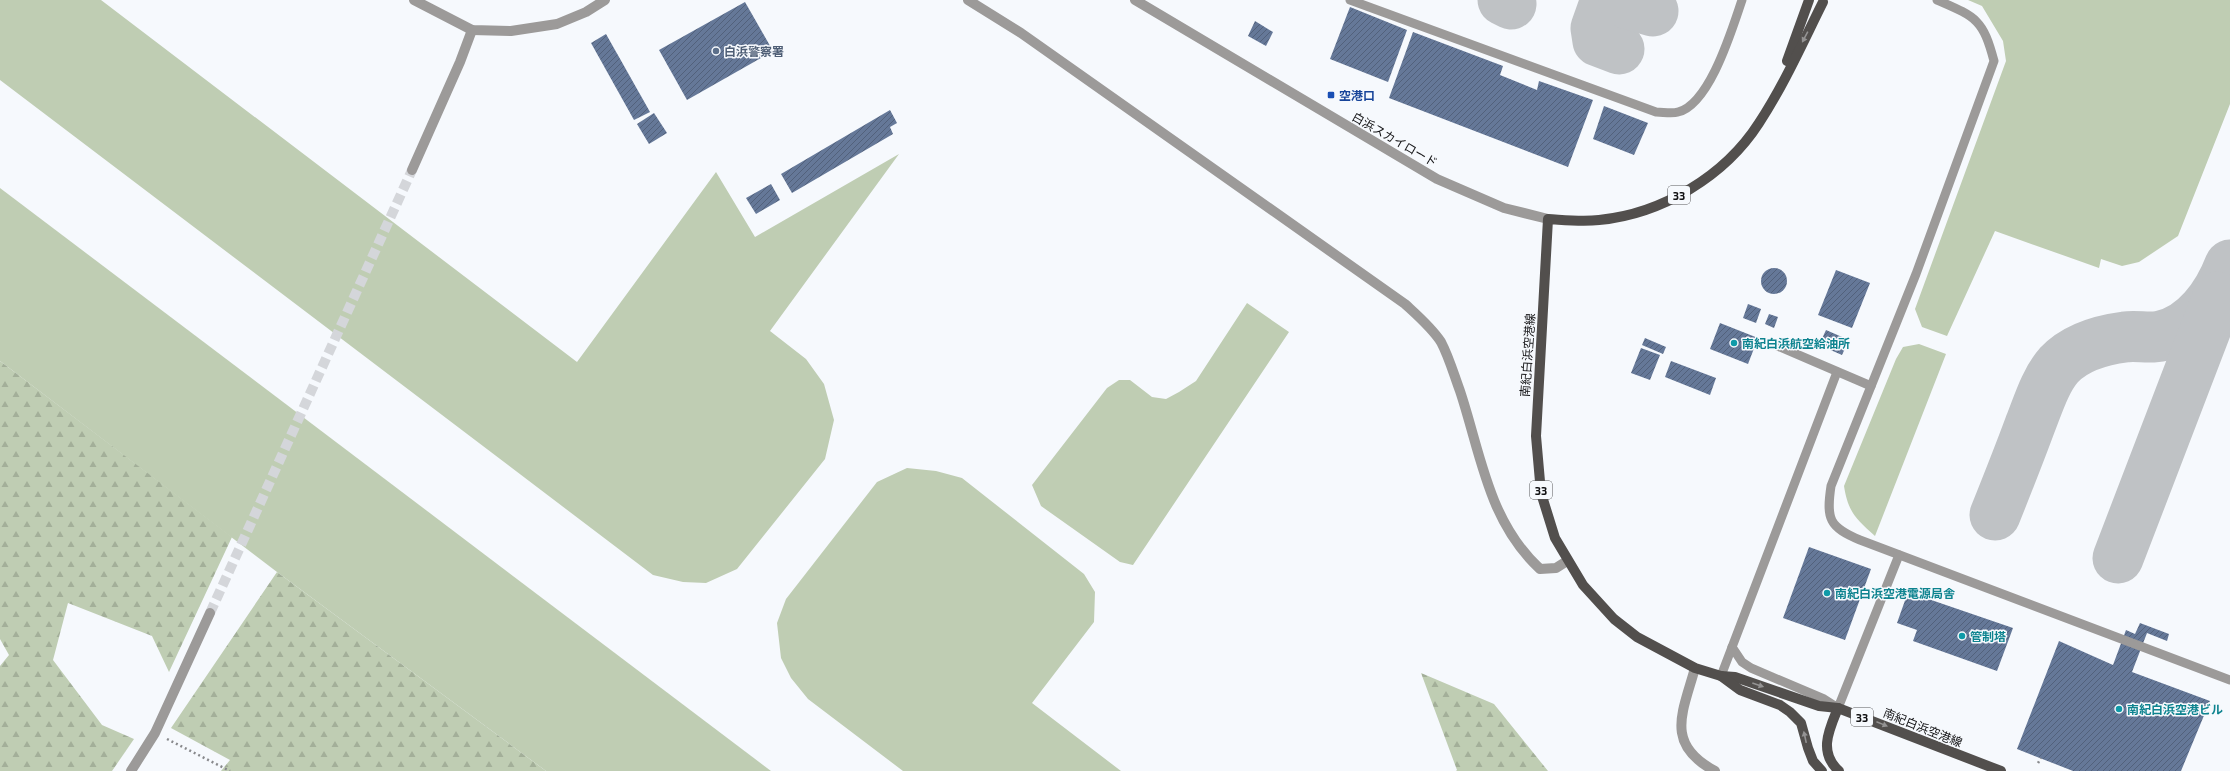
<svg xmlns="http://www.w3.org/2000/svg" width="2230" height="771" font-family="'Exo 2','Noto Sans JP',sans-serif">
  <style>
    .green { fill: #bfcdb3 }
    .forest { fill: url(#forest-firs) }
    .lines { fill: none; stroke-linecap: round; stroke-linejoin: round }
    .taxiway { stroke: #bfc2c5; stroke-width: 51 }
    .building { fill: url(#building-hatch) }
    .tertiary-tunnel { stroke: #d4d6da; stroke-width: 10; stroke-dasharray: 10 5; stroke-linecap: butt }
    .path { stroke: #88898c; stroke-width: 2.5; stroke-dasharray: 2 3; stroke-linecap: butt }
    .service { stroke: #9c9a99; stroke-width: 9 }
    .minor { stroke: #9c9a99; stroke-width: 10 }
    .tertiary { stroke: #9c9a99; stroke-width: 10 }
    .primary { stroke: #524f4d; stroke-width: 10 }
    .oneway { fill: #949393 }
    .service-dot { fill: #5c6f8a; stroke: #f6f9fd; stroke-width: 1.5 }
    .transit-dot { fill: #1a4fb4; stroke: #f6f9fd; stroke-width: 1.5 }
    .culture-dot { fill: #0f9aa8; stroke: #f6f9fd; stroke-width: 1.5 }
    .labels { text-anchor: middle; dominant-baseline: central; stroke-width: 3; stroke-linejoin: round; paint-order: stroke }
    .shield { fill: #f6f9fd; stroke: #565759; stroke-width: 1 }
    .shield-label { font-size: 11px; font-weight: bold; fill: #111113 }
    .service-label { font-size: 12px; font-weight: bold; fill: #4e5e75; stroke: #f6f9fd; text-anchor: start }
    .transit-label { font-size: 12px; font-weight: bold; fill: #164399; stroke: #f6f9fd; text-anchor: start }
    .street-label { font-size: 12px; fill: #111113; stroke: #f6f9fd }
    .culture-label { font-size: 12px; font-weight: bold; fill: #0d838f; stroke: #f6f9fd; text-anchor: start }
  </style>
  <defs>
    <pattern id="forest-firs" width="22" height="20" patternUnits="userSpaceOnUse"><rect width="22" height="20" fill="#bfcdb3"/><path d="M5 1l3.5 6h-7zM16 11l3.5 6h-7z" fill="#a3af99"/></pattern>
    <pattern id="building-hatch" width="6" height="6" patternUnits="userSpaceOnUse"><rect width="6" height="6" fill="#657898"/><path d="M-1 1l2-2M0 6l6-6M5 7l2-2" fill="none" stroke="#52617b"/></pattern>
  </defs>
  <rect width="100%" height="100%" fill="#f6f9fd"/>
  <g class="green">
    <polygon points="0,0 101,0 577,362 716,172 755,237 899,154 770,331 806,359 824,384 834,420 825,459 737,569 706,583 683,582 653,575 0,80"/>
    <polygon points="1968,0 2230,0 2230,104 2178,236 2139,262 2122,266 2101,259 2099,268 1995,231 1947,336 1922,327 1915,309 2006,61 2003,41 1982,6"/>
    <polygon points="0,188 771,771 546,771 277,572 0,361"/>
    <polygon points="1247,303 1289,332 1133,565 1120,562 1041,506 1032,485 1107,388 1119,380 1130,380 1152,397 1166,399 1179,392 1196,381"/>
    <path d="M 1919,344 L 1946,354 L 1875,536 C 1856,519 1848,512 1844,486 L 1896,359 L 1903,347 Z"/>
    <polygon points="907,468 936,471 962,478 1084,574 1095,592 1094,622 1032,703 1121,771 903,771 808,699 791,678 781,658 777,623 786,599 877,482"/>
  </g>
  <g class="forest">
    <polygon points="0,361 232,537 169,672 152,636 68,603 53,660 102,725 134,739 112,771 0,771 0,666 9,655 0,639"/>
    <polygon points="277,572 546,771 221,771 230,760 171,728"/>
    <polygon points="1421,673 1494,704 1548,771 1456,771 1457,770"/>
  </g>
  <g class="lines">
    <g class="taxiway">
      <polyline points="1503,0 1511,4"/>
      <polyline points="1606,0 1596,28 1598,41 1619,49"/>
      <polyline points="1624,0 1629,4 1653,11"/>
      <path d="M 1995,515 C 2007,485 2019,455 2030,425 C 2038,405 2045,381 2059,365 C 2076,347 2102,340 2125,337 C 2137,335 2149,339 2161,336 C 2195,329 2218,296 2230,265"/>
      <polyline points="2118,558 2218,297"/>
    </g>
  </g>
  <g class="building">
    <polygon points="745,2 773,51 687,100 659,50"/>
    <polygon points="1350,7 1407,30 1388,82 1330,59"/>
    <polygon points="1255,21 1273,32 1266,46 1248,36"/>
    <polygon points="1413,32 1503,66 1500,75 1537,90 1539,81 1593,100 1568,167 1389,98"/>
    <polygon points="606,34 650,112 634,120 591,43"/>
    <polygon points="1604,106 1648,123 1634,155 1593,139"/>
    <polygon points="890,110 897,123 890,127 893,134 792,193 781,174"/>
    <polygon points="654,113 667,133 649,144 637,124"/>
    <polygon points="771,184 780,200 756,214 746,198"/>
    <circle cx="1774" cy="281" r="13"/>
    <polygon points="1836,270 1870,283 1852,328 1818,315"/>
    <polygon points="1748,304 1761,309 1756,323 1743,318"/>
    <polygon points="1769,314 1778,317 1774,328 1765,324"/>
    <polygon points="1720,323 1758,338 1748,364 1710,349"/>
    <polygon points="1826,330 1849,340 1842,355 1819,345"/>
    <polygon points="1645,338 1666,347 1663,354 1642,345"/>
    <polygon points="1641,348 1660,355 1650,380 1631,373"/>
    <polygon points="1671,361 1716,378 1710,395 1665,377"/>
    <polygon points="1809,547 1871,569 1845,640 1783,618"/>
    <polygon points="1908,592 2013,628 1997,671 1913,641 1917,630 1897,623"/>
    <polygon points="2140,623 2169,634 2167,641 2147,633 2132,672 2210,701 2181,771 2073,771 2017,749 2059,641 2113,665 2126,630 2135,634"/>
  </g>
  <g class="lines">
    <polyline class="tertiary-tunnel" points="210,613 412,170"/>
    <g class="path">
      <polyline points="167,739 230,771"/>
      <polyline points="2038,763 2041,758"/>
    </g>
    <g class="service">
      <path d="M 1350,0 L 1656,112 C 1663,112 1672,114 1678,112 C 1710,104 1732,29 1742,0"/>
      <path d="M 1937,0 C 1976,17 1983,19 1994,61 L 1916,274 L 1831,486 C 1826,519 1829,527 1860,540 L 2230,680"/>
      <polyline points="1773,344 1871,386"/>
      <polyline points="1732,647 1742,662 1751,668 1824,699 1838,708 1899,555"/>
      <polyline points="1721,676 1837,372"/>
    </g>
    <g class="minor">
      <path d="M 968,0 L 1021,33 L 1405,304 C 1418,316 1432,328 1441,342 C 1449,357 1454,375 1460,391 C 1481,454 1488,521 1540,569 L 1556,568 L 1567,561"/>
      <path d="M 1695,668 C 1683,712 1664,744 1715,771"/>
    </g>
    <g class="tertiary">
      <polyline points="414,0 472,30 511,31 557,24 586,12 605,0"/>
      <polyline points="1135,0 1437,179 1504,208 1548,219"/>
      <polyline points="412,170 460,62 472,30"/>
      <polyline points="131,771 155,733 210,613"/>
    </g>
    <g class="primary">
      <polyline points="1787,61 1809,0"/>
      <polyline points="1721,676 1735,677 1819,706 1838,708 2001,771"/>
      <path d="M 1838,708 C 1829,730 1818,752 1839,771"/>
      <path d="M 1822,771 L 1813,761 L 1808,748 L 1801,723 L 1790,712 L 1780,705 L 1740,690 L 1721,676 L 1695,668 L 1637,637 L 1614,619 L 1583,585 L 1555,538 L 1541,493 L 1536,436 L 1548,219 C 1565,220 1582,222 1599,220 C 1662,214 1725,176 1759,123 C 1784,85 1803,42 1823,2"/>
    </g>
  </g>
  <defs><path id="oneway-solid" d="M-6-.8H1V-3.2L6.5 0L1 3.2V.8H-6Z"/></defs>
  <g class="oneway">
    <use href="#oneway-solid" transform="translate(1805 37) rotate(118)"/>
    <use href="#oneway-solid" transform="translate(1758 685) rotate(19)"/>
    <use href="#oneway-solid" transform="translate(1882 724) rotate(22)"/>
    <use href="#oneway-solid" transform="translate(1805 737) rotate(-102)"/>
  </g>
  <circle class="service-dot" cx="716" cy="51" r="4"/>
  <rect class="transit-dot" x="1327" y="91" width="8" height="8" rx="2"/>
  <g class="culture-dot">
    <circle cx="1734" cy="343" r="4"/>
    <circle cx="1827" cy="593" r="4"/>
    <circle cx="1962" cy="636" r="4"/>
    <circle cx="2119" cy="709" r="4"/>
  </g>
  <g class="labels">
    <g class="shield">
      <rect x="1668" y="186" width="22" height="18" rx="3"/>
      <rect x="1530" y="481" width="22" height="18" rx="3"/>
      <rect x="1851" y="708" width="22" height="18" rx="3"/>
    </g>
    <g class="shield-label">
      <text x="1679" y="195">33</text>
      <text x="1541" y="490">33</text>
      <text x="1862" y="717">33</text>
    </g>
    <g class="service-label">
      <text x="724" y="51">白浜警察署</text>
    </g>
    <g class="transit-label">
      <text x="1339" y="95">空港口</text>
    </g>
    <g class="street-label">
      <text transform="translate(1395 139) rotate(30)">白浜スカイロード</text>
      <text transform="translate(1527 355) rotate(-86)">南紀白浜空港線</text>
      <text transform="translate(1923 727) rotate(22)">南紀白浜空港線</text>
    </g>
    <g class="culture-label">
      <text x="1742" y="343">南紀白浜航空給油所</text>
      <text x="1835" y="593">南紀白浜空港電源局舎</text>
      <text x="1970" y="636">管制塔</text>
      <text x="2127" y="709">南紀白浜空港ビル</text>
    </g>
  </g>
</svg>
